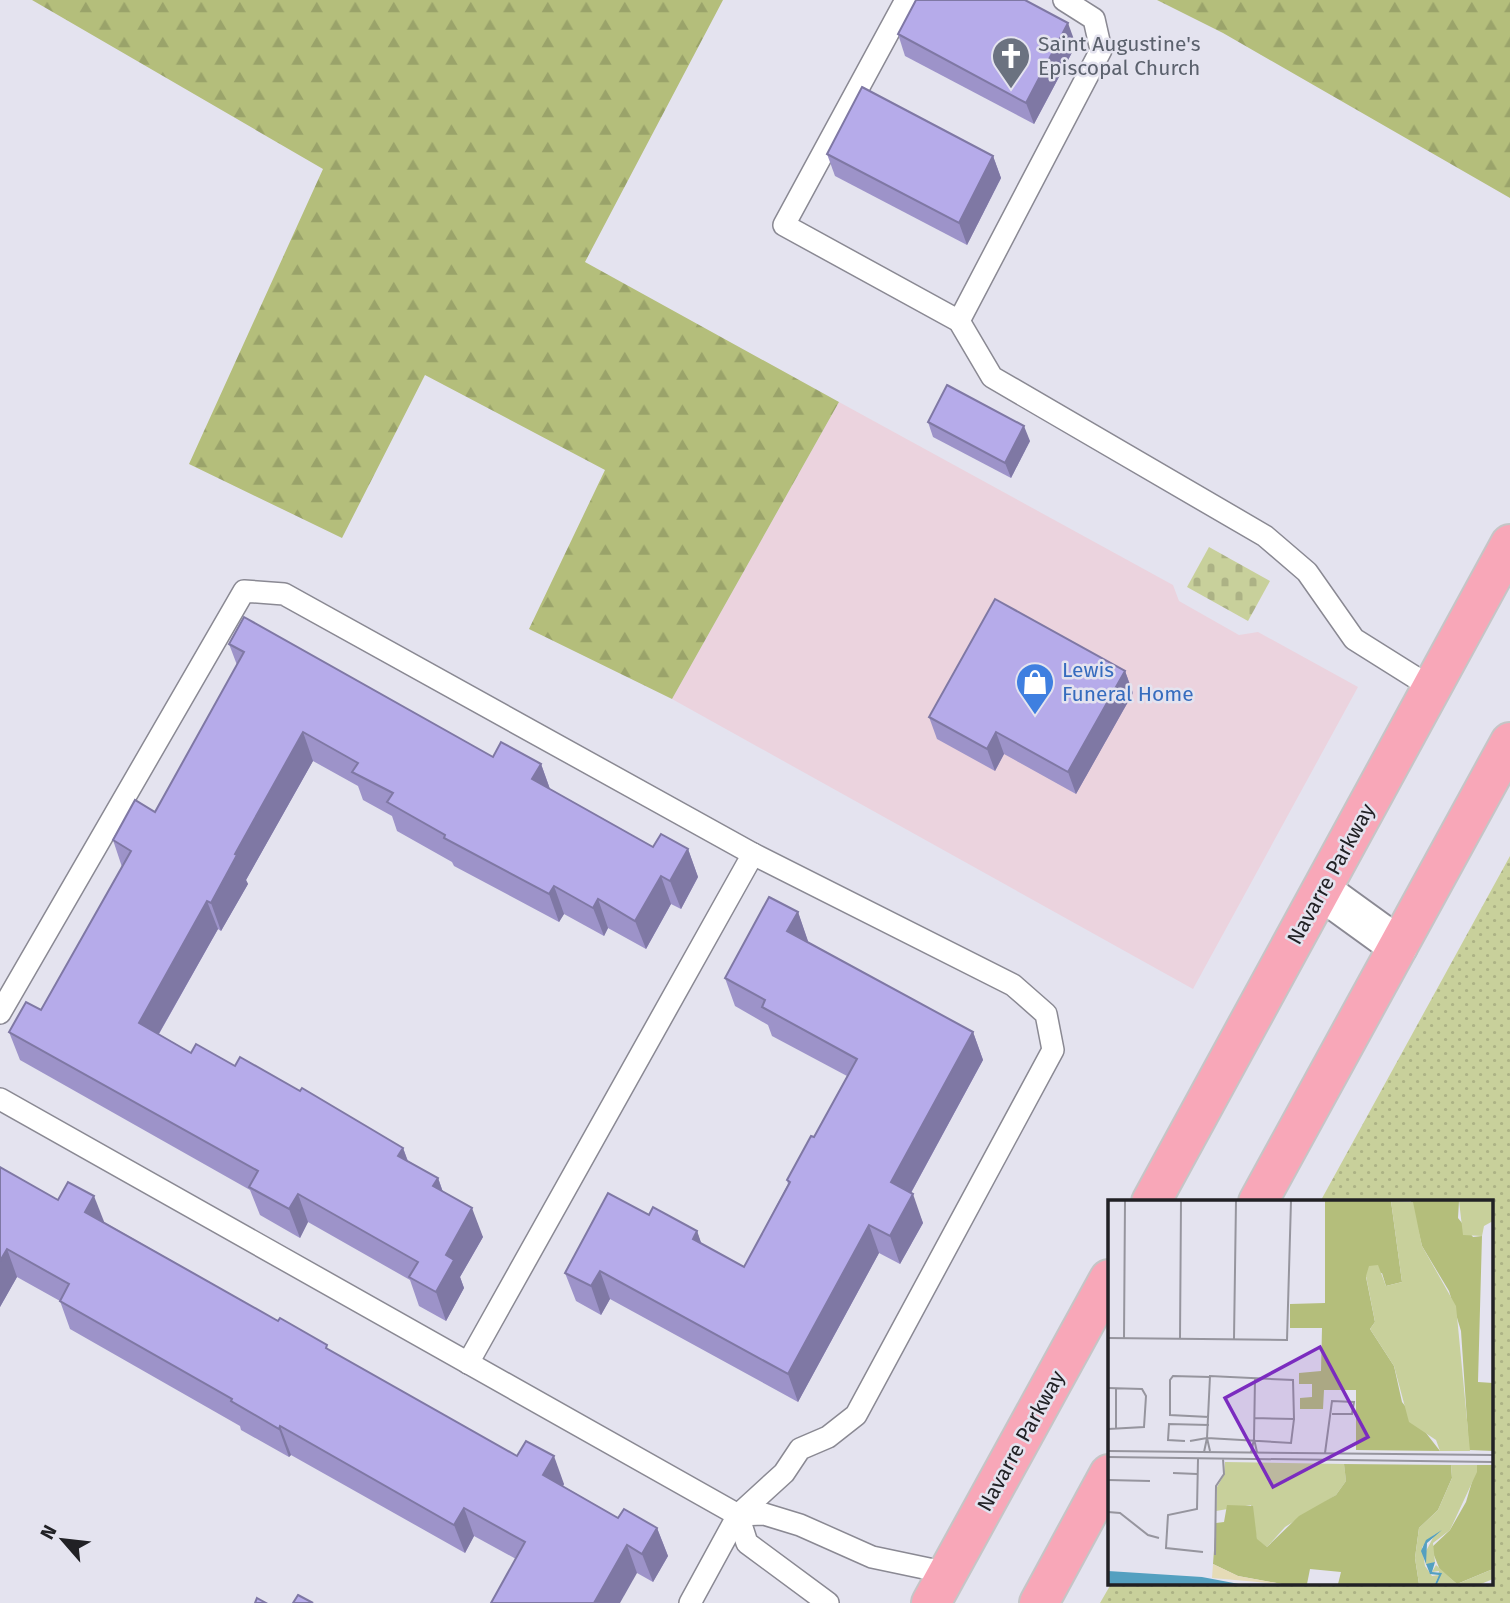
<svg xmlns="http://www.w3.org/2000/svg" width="1510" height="1603" font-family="'Fira Sans',sans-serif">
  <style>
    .commercial { fill: #ebd3de }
    .grass { fill: url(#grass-dots) }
    .forest { fill: url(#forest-firs) }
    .cemetery { fill: url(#cemetery-stones) }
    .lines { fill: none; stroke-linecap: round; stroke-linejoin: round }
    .service-casing { stroke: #8a8993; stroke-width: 24 }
    .minor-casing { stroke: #8a8993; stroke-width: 42 }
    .trunk-casing { stroke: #c5c5c6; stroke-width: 42 }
    .service { stroke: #fff; stroke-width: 21 }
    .minor { stroke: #fff; stroke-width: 38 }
    .trunk { stroke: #f8a7b8; stroke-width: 38 }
    .wall { fill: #9d93c9 }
    .shaded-wall { fill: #7f78a4 }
    .building { fill: #b6abea; stroke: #7f78a4; stroke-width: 2 }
    .labels { text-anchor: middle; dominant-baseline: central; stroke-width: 5; stroke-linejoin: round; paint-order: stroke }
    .worship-label { font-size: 21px; fill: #5b616d; stroke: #e4e3ef; text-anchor: start }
    .shop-label { font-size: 21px; fill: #366cbe; stroke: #e4e3ef; text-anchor: start }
    .street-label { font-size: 21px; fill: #212125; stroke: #e4e3ef }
    .inset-road { fill: none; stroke: #96959e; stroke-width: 2 }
    .view { fill: #7b2cbf; fill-opacity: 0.15; stroke: #7b2cbf; stroke-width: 3.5 }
    .inset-edge { fill: none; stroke: #212125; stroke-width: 3.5 }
  </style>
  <defs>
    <pattern id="grass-dots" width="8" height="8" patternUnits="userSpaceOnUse" patternTransform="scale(1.75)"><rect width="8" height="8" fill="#c8d09b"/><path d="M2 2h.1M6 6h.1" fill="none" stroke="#acb285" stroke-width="1.8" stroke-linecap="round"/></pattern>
    <pattern id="forest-firs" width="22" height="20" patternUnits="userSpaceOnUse" patternTransform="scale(1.75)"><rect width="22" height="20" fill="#b4be7b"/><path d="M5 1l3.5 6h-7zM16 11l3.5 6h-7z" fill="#9aa36a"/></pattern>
    <pattern id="cemetery-stones" width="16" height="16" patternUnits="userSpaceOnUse" patternTransform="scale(1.75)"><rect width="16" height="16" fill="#c8d09b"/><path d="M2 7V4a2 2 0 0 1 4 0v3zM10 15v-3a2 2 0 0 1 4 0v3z" fill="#acb285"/></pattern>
  </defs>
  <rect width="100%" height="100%" fill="#e4e3ef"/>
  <polygon class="commercial" points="839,402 1173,585 1179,601 1239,635 1258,632 1358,687 1193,989 672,699"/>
  <polygon class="grass" points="1510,856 1510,1603 1100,1603 1111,1584 1491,1584 1491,1202 1320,1202"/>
  <g class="forest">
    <polygon points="32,0 723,0 585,262 839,402 672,699 529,629 605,470 425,375 342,538 189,464 323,169"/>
    <polygon points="1157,0 1510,0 1510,198 1223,33"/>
  </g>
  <polygon class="cemetery" points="1209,547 1270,581 1248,621 1187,587"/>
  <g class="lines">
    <defs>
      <g id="service">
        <polyline points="906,0 784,225 959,321 992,377 1265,536 1307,572 1354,639 1432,688"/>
        <polyline points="959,321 1101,50 1094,19 1064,0"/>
        <polyline points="0,1013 244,591 284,594 753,854 468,1363"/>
        <polyline points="0,1099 738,1515"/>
        <polyline points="690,1603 738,1515 784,1473 800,1449 828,1437 856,1415 1053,1050 1046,1014 1013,985 753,854"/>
        <polyline points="828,1603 747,1543 738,1515 764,1514 800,1525 872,1557 948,1573"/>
      </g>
      <polyline id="minor" points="1322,891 1398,946"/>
      <g id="trunk">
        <polyline points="1151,1202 1510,544"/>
        <polyline points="1258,1202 1510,742"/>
        <polyline points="931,1603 1109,1279"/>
        <polyline points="1039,1603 1109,1474"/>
      </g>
    </defs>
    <use href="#service" class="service-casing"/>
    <use href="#minor" class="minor-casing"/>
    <use href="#trunk" class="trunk-casing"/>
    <use href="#service" class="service"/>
    <use href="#minor" class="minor"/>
    <use href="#trunk" class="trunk"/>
  </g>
  <g class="wall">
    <polygon points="898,34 1076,45 1034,124 905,56"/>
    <polygon points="827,154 993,156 1001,178 967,245 835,176"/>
    <polygon points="928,422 1030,441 1011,478 933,437"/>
    <polygon points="229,644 493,757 541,764 550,789 653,847 688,849 698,877 681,909 671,904 646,949 608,928 604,936 564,914 559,922 454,866 452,862 397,831 392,816 363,800 358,786 313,761 246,880 248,884 221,931 218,929 159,1034 191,1053 235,1066 403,1148 408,1161 438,1178 443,1192 483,1237 460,1277 464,1288 446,1321 419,1306 410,1280 308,1222 300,1238 260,1215 250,1190 20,1060 9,1032 41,1010 122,867 113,840 155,812 237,665"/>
    <polygon points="1125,671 1133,693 1076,794 1004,754 995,771 937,739 929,717"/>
    <polygon points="798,912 808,942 973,1032 983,1060 911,1193 923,1223 900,1264 879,1253 798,1402 610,1299 601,1315 576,1301 565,1273 649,1215 697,1231 701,1244 744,1267 788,1184 787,1180 814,1137 847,1076 772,1036 768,1025 735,1006 725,978"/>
    <polygon points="0,1167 58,1200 104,1222 329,1350 564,1484 563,1486 618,1518 657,1528 668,1556 653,1582 637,1573 516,1559 474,1536 465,1553 291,1455 289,1457 241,1430 240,1426 70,1329 60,1301 17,1277 0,1307"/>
  </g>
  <g class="shaded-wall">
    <polygon points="1068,23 1076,45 1034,124 1026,103"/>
    <polygon points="993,156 1001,178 967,245 959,223"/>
    <polygon points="1024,426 1030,441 1011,478 1005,463"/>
    <polygon points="1125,671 1133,693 1076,794 1068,772"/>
    <polygon points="303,732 313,761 246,880 248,884 221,931 211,903 235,854"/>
    <polygon points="996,732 1004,754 995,771 987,749"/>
    <polygon points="541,764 551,792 532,779"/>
    <polygon points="688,849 698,877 681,909 670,881"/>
    <polygon points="661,876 671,904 646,949 635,921"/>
    <polygon points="554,886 564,914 559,922 549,894"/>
    <polygon points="598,899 608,928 604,936 593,908"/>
    <polygon points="207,901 218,929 149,1051 139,1023"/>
    <polygon points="798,912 808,941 798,959 787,931"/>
    <polygon points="973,1032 983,1060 901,1211 891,1182"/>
    <polygon points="403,1148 413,1176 398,1156"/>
    <polygon points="438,1178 448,1207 433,1186"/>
    <polygon points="298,1194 308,1222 300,1238 289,1209"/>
    <polygon points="913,1194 923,1223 900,1264 890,1236"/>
    <polygon points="94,1196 105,1224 85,1212"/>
    <polygon points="472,1208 483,1237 460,1277 464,1288 446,1321 436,1292 446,1255"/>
    <polygon points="869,1225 879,1253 798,1402 788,1374"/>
    <polygon points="697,1231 707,1259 693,1239"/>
    <polygon points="7,1249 17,1277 0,1307 0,1261"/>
    <polygon points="600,1271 610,1299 601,1315 591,1286"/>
    <polygon points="280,1426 291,1455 289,1457 279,1429"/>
    <polygon points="554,1456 564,1484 554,1503 543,1475"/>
    <polygon points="464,1508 474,1536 465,1553 454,1525"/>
    <polygon points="657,1528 668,1556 653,1582 642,1554"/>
    <polygon points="627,1545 637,1573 620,1603 594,1603"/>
  </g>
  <g class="building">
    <polygon points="916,0 1025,0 1068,23 1026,103 898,34"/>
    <polygon points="862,87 993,156 959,223 827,154"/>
    <polygon points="947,385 1024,426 1005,463 928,422"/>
    <polygon points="995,599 1125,671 1068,772 996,732 987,749 929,717"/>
    <polygon points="244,617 493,757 501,742 541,764 532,779 653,847 661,834 688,849 670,881 661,876 635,921 598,899 593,908 554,886 549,894 444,838 445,835 387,802 393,793 352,772 358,763 303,732 235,854 237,855 211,903 207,901 139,1023 191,1053 196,1044 235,1066 240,1057 300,1091 302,1088 403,1148 398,1156 438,1178 433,1186 472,1208 446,1255 454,1260 436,1292 409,1277 418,1262 298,1194 289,1209 249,1187 258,1171 9,1032 26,1002 41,1010 131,851 113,840 135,800 155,812 244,652 229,644"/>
    <polygon points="769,897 798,912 787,931 973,1032 891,1182 913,1194 890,1236 869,1225 788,1374 600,1271 591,1286 565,1273 608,1193 649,1215 653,1207 697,1231 693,1239 744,1267 790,1182 787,1180 811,1136 814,1137 857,1059 762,1007 765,1000 725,978"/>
    <polygon points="0,1167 58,1200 68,1182 94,1196 85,1212 278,1321 280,1318 327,1345 326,1348 517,1456 526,1441 554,1456 543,1475 618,1518 624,1509 657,1528 642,1554 627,1545 594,1603 491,1603 525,1542 464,1508 454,1525 280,1426 279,1429 231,1401 232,1399 60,1301 69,1284 7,1249 0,1261"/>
    <polygon points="298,1595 313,1603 293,1603"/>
    <polygon points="257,1598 266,1603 255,1603"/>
  </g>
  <defs>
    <symbol id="church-pin" viewBox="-11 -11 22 30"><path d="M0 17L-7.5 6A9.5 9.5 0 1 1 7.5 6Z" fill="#6b7280" stroke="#e4e3ef"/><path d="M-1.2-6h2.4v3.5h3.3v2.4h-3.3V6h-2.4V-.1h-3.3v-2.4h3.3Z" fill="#fff"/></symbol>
    <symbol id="shop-pin" viewBox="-11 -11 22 30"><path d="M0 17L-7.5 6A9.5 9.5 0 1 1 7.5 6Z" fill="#3f7fe0" stroke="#e4e3ef"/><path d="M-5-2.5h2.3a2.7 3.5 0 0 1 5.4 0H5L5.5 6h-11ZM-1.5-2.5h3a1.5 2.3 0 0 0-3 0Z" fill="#fff"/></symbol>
  </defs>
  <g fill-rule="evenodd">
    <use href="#church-pin" x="989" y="34" width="44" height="60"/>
    <use href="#shop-pin" x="1013" y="660" width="44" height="60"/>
  </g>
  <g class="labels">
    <g class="worship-label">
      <text x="1038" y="44">Saint Augustine's<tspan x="1038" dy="24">Episcopal Church</tspan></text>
    </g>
    <g class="shop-label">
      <text x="1062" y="670">Lewis<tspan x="1062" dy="24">Funeral Home</tspan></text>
    </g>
    <g class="street-label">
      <text transform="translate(1331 874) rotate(-61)">Navarre Parkway</text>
      <text transform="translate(1021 1441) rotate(-61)">Navarre Parkway</text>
    </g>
  </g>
  <g transform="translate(1108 1200)">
    <rect width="385" height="385" fill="#e4e3ef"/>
    <path d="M 117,262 L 236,264 L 238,281 L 228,295 L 177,327 L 159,347 L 149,340 L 143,305 L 108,311 L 109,287 L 116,275 Z" fill="#c8d09b"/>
    <path d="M 217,1 L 283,1 L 294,82 L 278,86 L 274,73 L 258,77 L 267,122 L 262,129 L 286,166 L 294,202 L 332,251 L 248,250 L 248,190 L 216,190 L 215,209 L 192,209 L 192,198 L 204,197 L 204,184 L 191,184 L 191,173 L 213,171 L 214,128 L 182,128 L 182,104 L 217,103 ZM 303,1 L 351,1 L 350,18 L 365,37 L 374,36 L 370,182 L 385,183 L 385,251 L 361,250 L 353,131 L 341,91 L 314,46 ZM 236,264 L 343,265 L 344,278 L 330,310 L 311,328 L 307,358 L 311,384 L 230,384 L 233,372 L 202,369 L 199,384 L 174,384 L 130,376 L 105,364 L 108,323 L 116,322 L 119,305 L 145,306 L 149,339 L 159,347 L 191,316 L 228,295 L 238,281 ZM 369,265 L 385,265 L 385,369 L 349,384 L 332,370 L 323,348 L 342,330 L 358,302 Z" fill="#b4be7b"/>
    <path d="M 283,1 L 305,2 L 314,46 L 348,106 L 362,251 L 332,251 L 328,240 L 301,222 L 286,166 L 262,129 L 267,122 L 258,76 L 261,66 L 270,65 L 278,86 L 294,82 ZM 351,1 L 385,1 L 385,21 L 376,26 L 374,36 L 355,35 ZM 343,265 L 369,265 L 369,272 L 342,330 L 325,343 L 327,362 L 318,365 L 317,353 L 327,334 L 314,347 L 317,366 L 324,376 L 331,375 L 327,384 L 311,384 L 307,358 L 311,328 L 330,310 L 344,278 ZM 328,365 L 349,384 L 385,369 L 385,379 L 373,384 L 329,384 L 331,371 L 324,372 Z" fill="#c8d09b"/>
    <path d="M 105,364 L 130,376 L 174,384 L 104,378 Z" fill="#e5dbb6"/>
    <path d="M 334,330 L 319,343 L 318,364 L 327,362 L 324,372 L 334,373 L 329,384 L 344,384 L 327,384 L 331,375 L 322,374 L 313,351 L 318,340 ZM 0,371 L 94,377 L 131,384 L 0,384 Z" fill="#54a0c0"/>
    <path class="inset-road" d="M 0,138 L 179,140 L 183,1M 16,138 L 17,1M 72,139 L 73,1M 126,139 L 128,1M 0,188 L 34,189 L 38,196 L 36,227 L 0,229M 101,217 L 62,215 L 62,180 L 65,176 L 102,177M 8,229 L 8,188M 99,238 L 102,176 L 185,180 L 186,219 L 146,218M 146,239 L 147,179M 77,241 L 60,240 L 61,224 L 101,225M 82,241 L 99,238 L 183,243 L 186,219M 0,251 L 385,255M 96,252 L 99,238 L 102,251M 143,253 L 146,239 L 149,252M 217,253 L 224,201 L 246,202 L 244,214 L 224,214M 0,257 L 385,262M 90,259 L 89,309 L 60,315 L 58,348 L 95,352M 65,273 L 89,274M 0,280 L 42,281M 0,312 L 12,313 L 40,335 L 51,338M 107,355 L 108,286 L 116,274 L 115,259"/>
    <path class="view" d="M 212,147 L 260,237 L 165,287 L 117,198 Z"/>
    <rect width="385" height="385" class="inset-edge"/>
  </g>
  <g transform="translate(63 1540) rotate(298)" stroke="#e4e3ef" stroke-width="5" paint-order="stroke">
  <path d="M0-5L12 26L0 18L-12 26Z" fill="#212125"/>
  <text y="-10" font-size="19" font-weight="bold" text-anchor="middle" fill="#212125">N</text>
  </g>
</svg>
